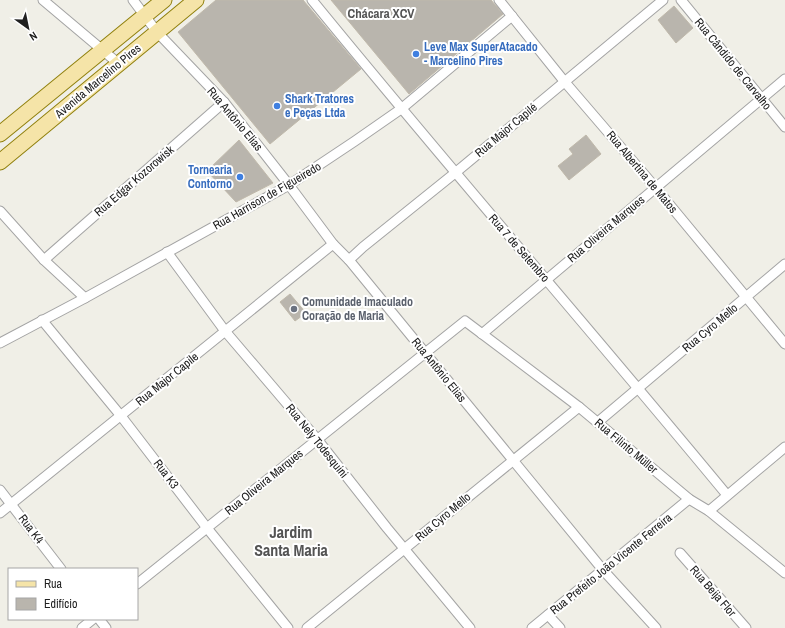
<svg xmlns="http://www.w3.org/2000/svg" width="785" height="628" font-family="'Archivo Narrow',sans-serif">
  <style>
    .building { fill: #b9b5ad; stroke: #c0b9ab }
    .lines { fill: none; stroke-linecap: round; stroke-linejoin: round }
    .minor-casing { stroke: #a4a4a4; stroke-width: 11 }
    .primary-casing { stroke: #90800d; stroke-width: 17 }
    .minor { stroke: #fff; stroke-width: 9 }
    .primary { stroke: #f5e4a8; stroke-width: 15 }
    .shop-dot { fill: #3f7fe0; stroke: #fff; stroke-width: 1.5 }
    .worship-dot { fill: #6b7280; stroke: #fff; stroke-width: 1.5 }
    .labels { text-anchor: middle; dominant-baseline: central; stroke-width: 4; stroke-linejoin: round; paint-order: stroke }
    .shop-label { font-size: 12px; font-weight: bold; fill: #366cbe; stroke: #fff; text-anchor: start }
    .street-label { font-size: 12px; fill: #202020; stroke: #fff }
    .worship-label { font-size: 12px; font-weight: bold; fill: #5b616d; stroke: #fff; text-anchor: start }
    .neighbourhood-label { font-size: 13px; font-weight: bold; fill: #535353; stroke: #fff }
    .district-label { font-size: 16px; font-weight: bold; fill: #535353; stroke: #fff }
  </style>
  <rect width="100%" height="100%" fill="#f0efe7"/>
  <g class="building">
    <polygon points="216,0 303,0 361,69 270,144 178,32"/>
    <polygon points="331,0 491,0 503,14 409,94"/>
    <polygon points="674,6 693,28 676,43 658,20"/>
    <polygon points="586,135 601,154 569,180 558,166 573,154 569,149"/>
    <polygon points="239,140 273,183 236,202 207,171"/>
    <polygon points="290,294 306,313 295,321 280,302"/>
  </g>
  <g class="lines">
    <defs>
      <g id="minor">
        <polyline points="43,0 119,64"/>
        <polyline points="133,0 157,32 224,102 289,185 333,244 349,260 603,570 656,628"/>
        <path d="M 312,0 C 448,167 590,329 727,495"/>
        <polyline points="499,0 564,81 655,187 785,344"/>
        <polyline points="681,0 785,127"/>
        <polyline points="0,211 44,260 85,298"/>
        <polyline points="167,252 225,331 317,439 387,528 470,628"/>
        <polyline points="44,260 224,102"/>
        <polyline points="349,260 363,247 455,173 663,0"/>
        <polyline points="42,320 121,416 207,528 288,628"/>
        <polyline points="482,334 785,79"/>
        <polyline points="0,343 85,298 289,185 355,141 401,109 512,16"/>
        <polyline points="598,422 785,264"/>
        <polyline points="0,490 61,569"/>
        <polyline points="709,511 785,447"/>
        <polyline points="0,513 333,244"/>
        <polyline points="680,553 746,628"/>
        <polyline points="137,584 465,321 579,407 689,499 709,511 785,573"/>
        <polyline points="548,615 560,628"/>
        <polyline points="99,619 106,628"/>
        <polyline points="82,628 93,619"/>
        <polyline points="307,628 579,407"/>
        <polyline points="532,628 689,499"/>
      </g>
      <g id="primary">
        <polyline points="0,134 164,0"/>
        <polyline points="0,162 196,0"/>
      </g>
    </defs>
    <use href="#minor" class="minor-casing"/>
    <use href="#primary" class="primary-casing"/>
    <use href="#minor" class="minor"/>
    <use href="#primary" class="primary"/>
  </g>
  <g class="shop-dot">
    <circle cx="416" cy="54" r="4"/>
    <circle cx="277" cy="106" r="4"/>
    <circle cx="240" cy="177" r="4"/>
  </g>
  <circle class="worship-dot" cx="294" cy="309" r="4"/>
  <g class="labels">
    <g class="shop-label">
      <text x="424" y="47">Leve Max SuperAtacado<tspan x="424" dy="14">- Marcelino Pires</tspan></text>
      <text x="285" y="99">Shark Tratores<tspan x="285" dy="14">e Peças Ltda</tspan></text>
      <text x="232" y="170" text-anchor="end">Tornearia<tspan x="232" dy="14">Contorno</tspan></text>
    </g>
    <g class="street-label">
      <text transform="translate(733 64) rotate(51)">Rua Cândido de Carvalho</text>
      <text transform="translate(98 81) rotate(-40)">Avenida Marcelino Pires</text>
      <text transform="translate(235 119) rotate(50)">Rua Antônio Elias</text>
      <text transform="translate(506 130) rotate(-40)">Rua Major Capilé</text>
      <text transform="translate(642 172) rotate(50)">Rua Albertina de Matos</text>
      <text transform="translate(134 181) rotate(-41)">Rua Edgar Kozorowisk</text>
      <text transform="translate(267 196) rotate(-30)">Rua Harrison de Figueiredo</text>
      <text transform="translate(606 229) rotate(-40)">Rua Oliveira Marques</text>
      <text transform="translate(519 248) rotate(49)">Rua 7 de Setembro</text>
      <text transform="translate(710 328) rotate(-40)">Rua Cyro Mello</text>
      <text transform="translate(439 370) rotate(51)">Rua Antônio Elias</text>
      <text transform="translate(167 379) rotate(-39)">Rua Major Capile</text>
      <text transform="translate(317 441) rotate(51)">Rua Nely Todesquini</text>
      <text transform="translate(626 446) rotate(40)">Rua Filinto Müller</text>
      <text transform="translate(166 474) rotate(53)">Rua K3</text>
      <text transform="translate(264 482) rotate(-39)">Rua Oliveira Marques</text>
      <text transform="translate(443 517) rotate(-40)">Rua Cyro Mello</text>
      <text transform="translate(31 529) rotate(53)">Rua K4</text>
      <text transform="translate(611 564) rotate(-39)">Rua Prefeito João Vicente Ferreira</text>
      <text transform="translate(713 591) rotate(49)">Rua Beija Flor</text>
    </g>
    <g class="worship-label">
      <text x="302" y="302">Comunidade Imaculado<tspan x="302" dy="14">Coração de Maria</tspan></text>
    </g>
    <g class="neighbourhood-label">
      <text x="381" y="13">Chácara XCV</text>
    </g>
    <g class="district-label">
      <text x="291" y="532">Jardim<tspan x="291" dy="18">Santa Maria</tspan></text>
    </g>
  </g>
  <rect x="8" y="568" width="130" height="52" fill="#ffffff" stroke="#a6a6a6"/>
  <rect x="16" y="581" width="20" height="6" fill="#f5e4a8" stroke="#a6a6a6"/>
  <text x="44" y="588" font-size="12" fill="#202020">Rua</text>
  <rect x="16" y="598" width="20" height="12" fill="#b9b5ad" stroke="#a6a6a6"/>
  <text x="44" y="608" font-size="12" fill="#202020">Edifício</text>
  <g transform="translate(28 28) rotate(147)" stroke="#ffffff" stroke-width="3" paint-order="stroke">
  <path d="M0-3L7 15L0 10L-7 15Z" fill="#202020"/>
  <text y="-6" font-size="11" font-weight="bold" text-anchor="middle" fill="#202020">N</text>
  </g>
</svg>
